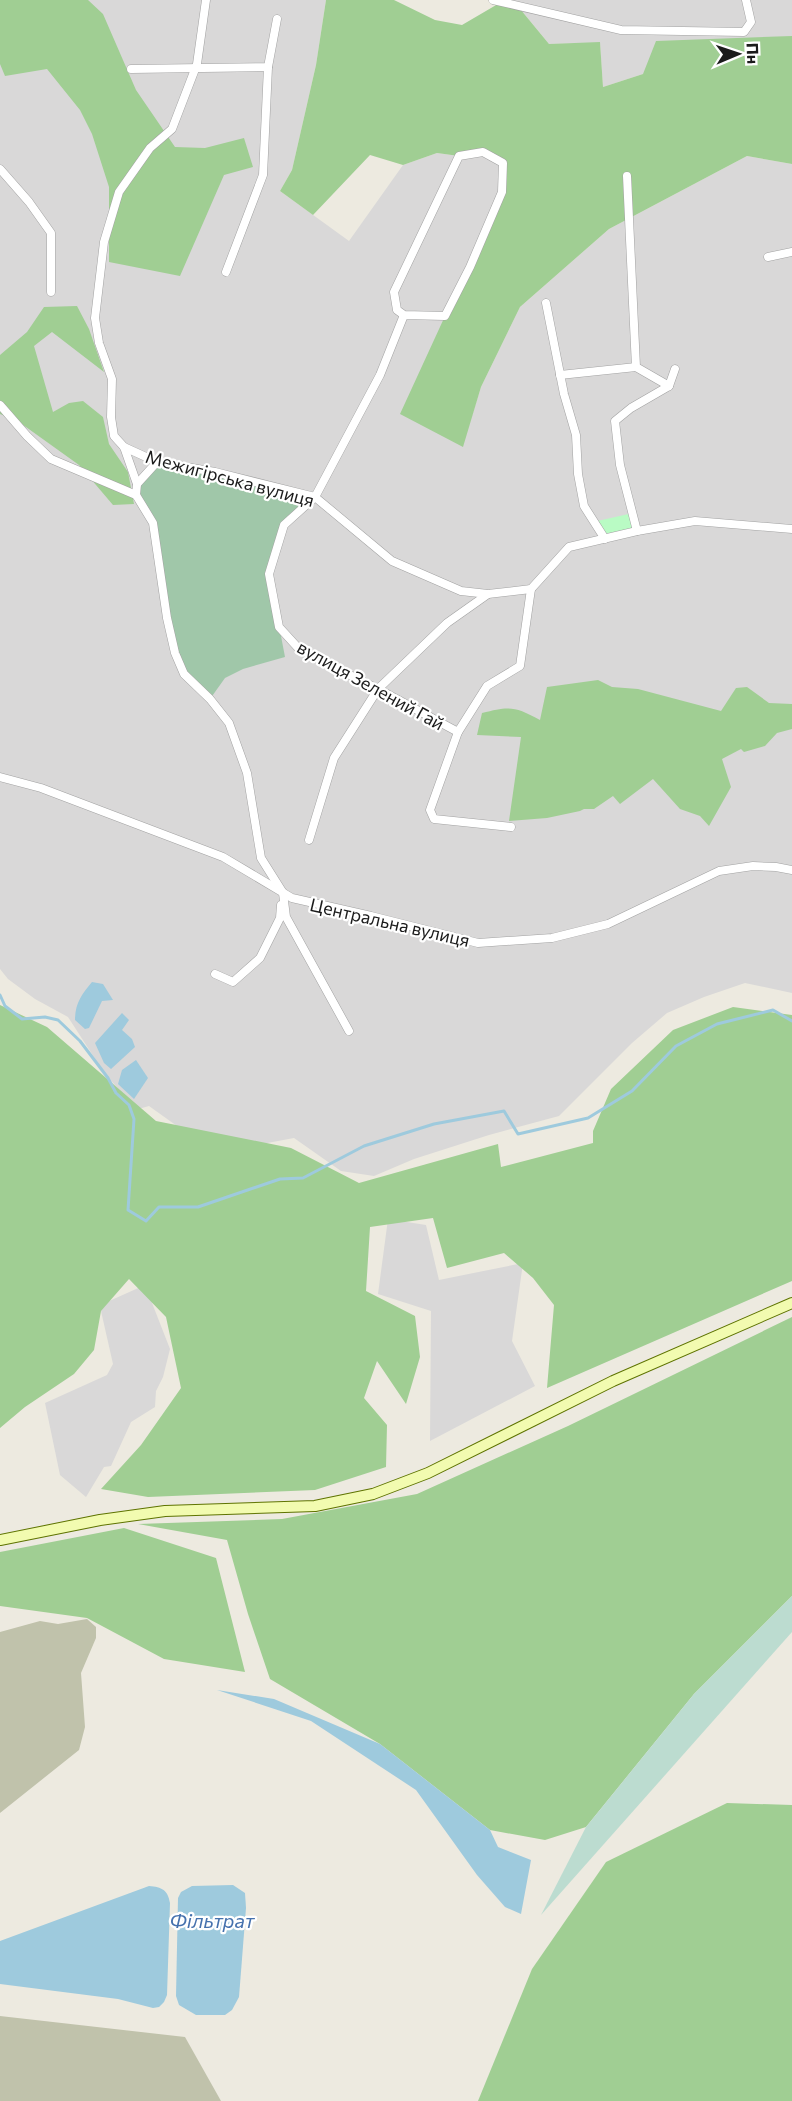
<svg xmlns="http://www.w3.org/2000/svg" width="792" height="2101" font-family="Commissioner,sans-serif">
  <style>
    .residential { fill: #d9d8d8 }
    .construction { fill: #c0c2ab }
    .forest { fill: #a0ce93 }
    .wetland { fill: #bcdcd0 }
    .cemetery { fill: #a0c7a9 }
    .park { fill: #b9fbc4 }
    .water { fill: #9ecadd }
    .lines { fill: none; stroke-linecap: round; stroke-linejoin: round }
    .stream { stroke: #9ecadd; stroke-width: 3 }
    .minor-casing { stroke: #a2a2a2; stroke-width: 9 }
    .secondary-casing { stroke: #5e7301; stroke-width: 12 }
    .minor { stroke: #fff; stroke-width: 8 }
    .secondary { stroke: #f2fbb0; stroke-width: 10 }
    .labels { text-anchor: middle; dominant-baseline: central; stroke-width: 4.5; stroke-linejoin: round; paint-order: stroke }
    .street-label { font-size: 18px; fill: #1b1b1b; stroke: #fff }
    .water-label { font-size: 20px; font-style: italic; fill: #4571ad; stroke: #fff }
  </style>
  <rect width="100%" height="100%" fill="#edeae0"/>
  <g class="residential">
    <polygon points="0,0 326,0 316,65 292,170 280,191 349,241 403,165 437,153 459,156 483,152 503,163 462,447 481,387 520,307 609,229 747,156 792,164 792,993 745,983 704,997 667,1013 632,1043 559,1116 489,1135 414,1159 374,1176 341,1171 294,1138 231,1150 184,1131 149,1106 135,1110 101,1068 68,1017 35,999 8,979 0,969"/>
    <polygon points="493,0 792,0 792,36 643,74 603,87 600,43 549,44 516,4"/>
    <polygon points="388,1219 426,1225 439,1280 523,1263 512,1341 535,1386 430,1441 431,1311 378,1294"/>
    <polygon points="145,1285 170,1349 163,1377 156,1391 155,1407 131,1422 111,1466 104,1467 86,1497 60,1475 45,1403 107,1375 113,1364 101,1311 107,1302"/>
  </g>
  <g class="construction">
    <polygon points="87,1619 96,1627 96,1638 81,1673 85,1727 79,1750 0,1813 0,1632 40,1621 58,1624"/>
    <polygon points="0,2016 185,2037 221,2101 0,2101"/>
  </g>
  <g class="forest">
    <polygon points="0,0 88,0 103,14 136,90 175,147 205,148 244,138 253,167 224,175 180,276 109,262 109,187 92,134 80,110 47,69 5,76 0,64"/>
    <polygon points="326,0 394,0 435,20 462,25 503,1 516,4 549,44 600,42 603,87 643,74 656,41 792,36 792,164 747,156 609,229 520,307 481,387 463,447 400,414 502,192 503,163 483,152 459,156 437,153 403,165 370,155 313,215 280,191 292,170 316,65"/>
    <polygon points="77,306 89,329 104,372 52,332 34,346 53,412 69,403 83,401 103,417 109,444 128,472 134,504 113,505 79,465 19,422 0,414 0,355 27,332 44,307"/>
    <path d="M 598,680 L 612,687 L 638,689 L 721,711 L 736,688 L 747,687 L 769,703 L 792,704 L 792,729 L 777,733 L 765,746 L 744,752 L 741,749 L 722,759 L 731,787 L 709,826 L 700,816 L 680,809 L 653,779 L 620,804 L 613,796 L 594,809 L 584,809 L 580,811 L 547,818 L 509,821 L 521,737 L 477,735 L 482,713 C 509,706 515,706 540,720 L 547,687 Z"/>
    <polygon points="0,1005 47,1027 156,1121 291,1148 359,1183 498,1144 501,1167 593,1143 593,1131 611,1089 673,1030 733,1007 792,1015 792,1281 547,1388 554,1305 533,1278 504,1253 447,1268 433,1218 370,1227 366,1291 415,1316 420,1357 406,1404 377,1361 364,1398 387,1425 386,1467 315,1490 148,1497 101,1489 141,1445 181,1388 166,1317 129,1279 101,1311 94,1350 74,1374 25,1407 0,1428"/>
    <polygon points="792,1317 792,1596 694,1694 586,1827 545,1840 490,1830 380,1744 270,1679 248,1614 227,1540 138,1524 282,1519 417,1494 568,1426"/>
    <polygon points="124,1528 216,1558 245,1672 164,1659 87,1618 0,1606 0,1552"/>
    <polygon points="727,1803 792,1805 792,2101 478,2101 532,1969 606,1862"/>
  </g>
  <polygon class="wetland" points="792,1596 792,1632 541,1915 586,1827 694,1694"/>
  <polygon class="cemetery" points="157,462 315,497 284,525 269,573 285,657 243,669 225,678 210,699 184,674 175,653 153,523 141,502 137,484"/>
  <polygon class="park" points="633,513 637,531 605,539 593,522"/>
  <g class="water">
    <path d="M 92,982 L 103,984 L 113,1000 L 102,1001 L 89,1028 L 85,1029 L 75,1020 C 75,1003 82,994 92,982 Z"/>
    <polygon points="122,1013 129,1020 122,1030 132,1039 135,1047 111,1069 104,1063 95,1043"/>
    <polygon points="136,1060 148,1078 134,1099 118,1084 122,1070"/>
    <polygon points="217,1690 274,1699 380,1744 490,1830 498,1847 531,1860 521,1914 505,1907 477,1875 416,1790 311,1721"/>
    <polygon points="233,1885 245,1893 246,1908 239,1997 232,2010 225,2015 196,2015 179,2005 176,1996 178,1898 181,1892 192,1886"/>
    <path d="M 149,1886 C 162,1887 168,1890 170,1903 L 167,1995 L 164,2002 L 159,2007 L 153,2008 L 118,1999 L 0,1984 L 0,1941 Z"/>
  </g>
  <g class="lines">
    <polyline class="stream" points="0,995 5,1006 22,1019 45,1017 58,1020 80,1041 108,1078 116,1093 129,1105 134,1119 128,1210 146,1221 159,1207 198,1207 280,1179 303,1178 364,1146 434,1124 504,1111 518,1134 588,1118 632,1091 676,1046 717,1024 773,1010 792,1021"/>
    <defs>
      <g id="minor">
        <polyline points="493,0 621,30 744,32 751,22 746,0"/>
        <polyline points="131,69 268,67 277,19"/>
        <polyline points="0,169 29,202 51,233 51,292"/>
        <polyline points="627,176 636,367 669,386"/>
        <polyline points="768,257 792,252"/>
        <polyline points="226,272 263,175 268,67"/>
        <polyline points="546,303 564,394 576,435 578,474 584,506 605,539"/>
        <polyline points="404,315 397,310 394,292 459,156 483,152 503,163 502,192 470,267 445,316 404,315 380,375 315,497 284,525 269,574 279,627 300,650 378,689 458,732"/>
        <polyline points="560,375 636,367"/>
        <polyline points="0,405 27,436 51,459 136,495"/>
        <polyline points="124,447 157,462 215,472 315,497 392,561 461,591 488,594 531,589 569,547 637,531 695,521 792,529"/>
        <polyline points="157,462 137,484 136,495 153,523 167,618 175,653 184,674 210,699 229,723 247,773 261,858 283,893 286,917 349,1031"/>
        <polyline points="137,484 124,447 114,436 111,417 112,379 99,343 95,318 104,242 119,192 150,148 172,129 197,64 206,0"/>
        <polyline points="637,531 620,465 615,421 631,408 669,386 675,369"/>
        <polyline points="0,777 41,788 223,857 292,898 371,916 478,943 552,938 608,924 719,871 753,866 776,867 792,870"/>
        <polyline points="511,827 434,819 430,810 458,732 487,686 520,666 531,589"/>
        <polyline points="309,840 334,758 378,689 447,623 488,594"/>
        <polyline points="215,974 233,982 260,958 280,918 281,905"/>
      </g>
      <polyline id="secondary" points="0,1540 100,1520 165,1511 315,1506 373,1494 428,1473 613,1381 792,1303"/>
    </defs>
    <use href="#minor" class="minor-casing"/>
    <use href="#secondary" class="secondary-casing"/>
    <use href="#minor" class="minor"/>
    <use href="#secondary" class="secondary"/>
  </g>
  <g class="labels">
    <g class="street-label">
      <text transform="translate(230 478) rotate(15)">Межигірська вулиця</text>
      <text transform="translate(371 685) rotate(29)">вулиця Зелений Гай</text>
      <text transform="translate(390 922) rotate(13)">Центральна вулиця</text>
    </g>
    <g class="water-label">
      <text x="212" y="1920">Фільтрат</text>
    </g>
  </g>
  <g transform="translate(738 54) rotate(88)" stroke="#ffffff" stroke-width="4.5" paint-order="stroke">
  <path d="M0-4.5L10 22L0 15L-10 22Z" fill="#1b1b1b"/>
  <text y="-9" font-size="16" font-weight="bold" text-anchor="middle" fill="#1b1b1b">Пн</text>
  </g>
</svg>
